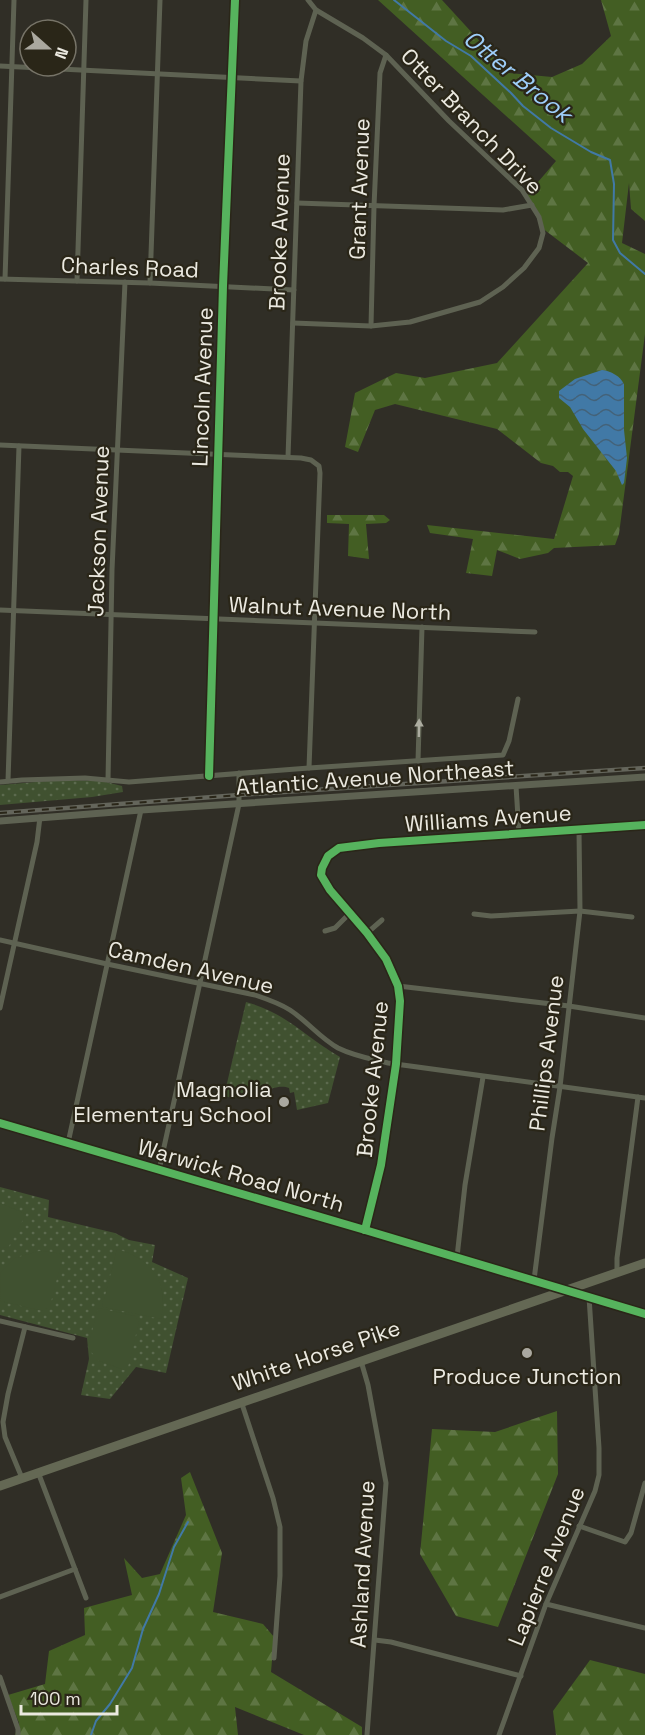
<svg xmlns="http://www.w3.org/2000/svg" width="645" height="1735" font-family="'Space Grotesk',sans-serif">
  <style>
    .forest { fill: url(#forest-firs) }
    .park { fill: url(#park-dots) }
    .garden { fill: #405130 }
    .water { fill: url(#water-waves) }
    .lines { fill: none; stroke-linecap: round; stroke-linejoin: round }
    .stream { stroke: #4179a6; stroke-width: 2 }
    .minor { stroke: #5e6252; stroke-width: 5 }
    .tertiary { stroke: #5e6252; stroke-width: 7 }
    .trunk { stroke: #646854; stroke-width: 9 }
    .rail-casing { stroke: #64655b; stroke-width: 4.5 }
    .rail { stroke: #2a2618; stroke-width: 2; stroke-dasharray: 7; stroke-linecap: butt }
    .cycleway-casing { stroke: #2a2618; stroke-width: 11 }
    .cycleway { stroke: #56b35d; stroke-width: 8 }
    .oneway { fill: #acaca0 }
    .poi-dot { fill: #aaa89f; stroke: #2a2618; stroke-width: 2 }
    .labels { text-anchor: middle; dominant-baseline: central; stroke-width: 4.5; stroke-linejoin: round; paint-order: stroke }
    .street-label { font-size: 22px; fill: #ebe9e0; stroke: #2a2618 }
    .poi-label { font-size: 22px; fill: #ebe9e0; stroke: #2a2618; text-anchor: end }
    .water-label { font-size: 24px; font-style: italic; fill: #9ecef9; stroke: #2a2618 }
  </style>
  <defs>
    <pattern id="forest-firs" width="22" height="20" patternUnits="userSpaceOnUse" patternTransform="scale(1.5)"><rect width="22" height="20" fill="#435e23"/><path d="M5 1l3.5 6h-7zM16 11l3.5 6h-7z" fill="#5e7543"/></pattern>
    <pattern id="park-dots" width="8" height="8" patternUnits="userSpaceOnUse" patternTransform="scale(1.5)"><rect width="8" height="8" fill="#405130"/><path d="M2 2h.1M6 6h.1" fill="none" stroke="#5c6a4e" stroke-width="1.8" stroke-linecap="round"/></pattern>
    <pattern id="water-waves" width="16" height="10" patternUnits="userSpaceOnUse" patternTransform="scale(1.5)"><rect width="16" height="10" fill="#4179a6"/><path d="M0 5q4-4 8 0t8 0" fill="none" stroke="#436279"/></pattern>
  </defs>
  <rect width="100%" height="100%" fill="#302e26"/>
  <g class="forest">
    <polygon points="378,0 442,0 509,73 552,77 582,64 611,36 601,0 645,0 645,221 631,209 629,183 622,243 645,254 645,334 619,534 615,545 554,548 548,553 520,559 497,550 492,576 466,573 473,539 430,533 427,525 554,539 573,476 568,472 560,472 553,466 541,463 497,429 395,404 375,410 358,452 345,447 355,393 396,373 425,378 497,363 588,263 542,228 526,196 556,161"/>
    <polygon points="327,515 384,515 390,520 386,523 366,524 369,559 348,556 349,524 327,523"/>
    <polygon points="557,1411 558,1474 498,1627 456,1616 420,1554 432,1429 495,1432"/>
    <polygon points="190,1472 222,1553 213,1612 263,1624 274,1637 271,1672 362,1727 362,1735 304,1735 235,1707 238,1735 15,1735 19,1723 8,1695 45,1684 49,1651 85,1635 84,1608 132,1595 124,1558 142,1578 160,1574 186,1515 181,1478"/>
    <polygon points="590,1660 645,1674 645,1735 556,1735 553,1711"/>
  </g>
  <g class="park">
    <polygon points="60,780 102,781 122,786 123,792 92,797 0,805 0,785"/>
    <path d="M 246,1002 C 287,1013 305,1037 340,1057 L 328,1103 L 297,1110 L 294,1092 L 290,1093 L 289,1088 C 282,1085 270,1088 265,1092 L 232,1098 L 224,1096 Z"/>
    <polygon points="0,1187 49,1200 48,1217 115,1233 129,1240 155,1245 152,1262 188,1278 166,1373 136,1367 110,1399 81,1395 89,1359 87,1338 0,1315"/>
  </g>
  <g class="garden">
    <polygon points="0,1203 26,1214 8,1248 0,1247"/>
    <path d="M 117,1249 C 152,1259 169,1282 161,1319 L 103,1307 L 102,1301 L 104,1300 Z"/>
    <polygon points="39,1251 53,1252 63,1255 50,1306 43,1311 0,1301 1,1272 15,1258"/>
    <polygon points="98,1308 135,1316 139,1322 128,1367 124,1370 97,1360 88,1347"/>
  </g>
  <path class="water" d="M 602,370 C 611,371 620,376 624,384 L 624,430 L 627,458 L 624,483 L 622,485 L 616,471 L 583,429 L 570,407 L 559,398 L 559,391 L 575,379 Z"/>
  <g class="lines">
    <g class="stream">
      <polyline points="394,0 446,41 471,56 511,93 523,106 551,128 591,152 610,160 614,184 613,240 620,253 645,274"/>
      <polyline points="91,1735 96,1721 110,1704 132,1668 143,1629 159,1594 174,1547 188,1522"/>
    </g>
    <g class="minor">
      <polyline points="0,66 301,81"/>
      <polyline points="297,203 503,210 532,205"/>
      <polyline points="0,279 150,283 294,290"/>
      <polyline points="5,279 14,0"/>
      <polyline points="77,281 86,0"/>
      <polyline points="150,283 160,0"/>
      <polyline points="293,323 371,326 410,322 480,302 503,287 524,268 539,248 543,233 539,217 522,190 449,121 386,55 363,38 316,10 308,0"/>
      <polyline points="371,326 374,206 380,73 386,55"/>
      <polyline points="0,445 301,458 311,460 319,466 320,473 309,768"/>
      <polyline points="288,457 301,81 306,41 316,10"/>
      <polyline points="0,610 535,632"/>
      <polyline points="418,761 422,627"/>
      <polyline points="209,776 223,286 235,0"/>
      <polyline points="108,780 112,570 125,282"/>
      <polyline points="8,781 19,446"/>
      <polyline points="0,782 22,780 85,778 129,782 309,768 503,755 509,741 518,699"/>
      <polyline points="516,786 519,833"/>
      <polyline points="474,914 491,916 580,911 632,917"/>
      <polyline points="325,931 335,928 350,913"/>
      <polyline points="367,933 382,920"/>
      <path d="M 0,940 L 107,964 L 255,995 C 267,999 279,1003 290,1010 C 307,1021 320,1038 338,1048 C 354,1056 371,1059 388,1063 L 645,1098"/>
      <polyline points="398,986 569,1006 645,1018"/>
      <polyline points="0,1008 37,842 40,817"/>
      <polyline points="68,1143 141,810"/>
      <polyline points="159,1170 239,804 239,773"/>
      <polyline points="365,1230 381,1165 396,1064 400,1001 398,986 386,959 367,933 330,890 321,875 322,868 328,856 339,848 379,843 645,825"/>
      <polyline points="457,1257 465,1185 483,1077"/>
      <polyline points="617,1272 617,1258 638,1097"/>
      <polyline points="534,1280 552,1138 560,1087 580,911 579,830"/>
      <polyline points="0,1321 73,1338"/>
      <polyline points="361,1361 368,1385 386,1483 367,1735"/>
      <polyline points="241,1401 273,1498 280,1527 280,1576 274,1658"/>
      <polyline points="38,1472 86,1598"/>
      <polyline points="22,1478 5,1437 3,1422 8,1394 25,1327"/>
      <polyline points="579,1526 625,1542 631,1533 645,1483"/>
      <polyline points="0,1597 75,1569"/>
      <polyline points="546,1604 645,1628"/>
      <polyline points="375,1640 391,1642 521,1676"/>
      <polyline points="0,1677 18,1729 18,1735"/>
      <polyline points="499,1735 546,1604 595,1491 599,1475 599,1448 589,1297"/>
    </g>
    <g class="tertiary">
      <polyline points="0,821 141,810 645,777"/>
      <polyline points="0,1123 365,1230 645,1314"/>
    </g>
    <polyline class="trunk" points="0,1486 645,1263"/>
    <defs>
      <polyline id="rail" points="0,813 239,795 645,768"/>
    </defs>
    <use href="#rail" class="rail-casing"/>
    <use href="#rail" class="rail"/>
    <defs>
      <g id="cycleway">
        <polyline points="209,776 223,286 235,0"/>
        <polyline points="0,1123 365,1230 645,1314"/>
        <polyline points="365,1230 381,1165 396,1064 400,1001 398,986 386,959 367,933 330,890 321,875 322,868 328,856 339,848 379,843 645,825"/>
      </g>
    </defs>
    <use href="#cycleway" class="cycleway-casing"/>
    <use href="#cycleway" class="cycleway"/>
  </g>
  <defs><path id="oneway-solid" d="M-6-.8H1V-3.2L6.5 0L1 3.2V.8H-6Z" transform="scale(1.5)"/></defs>
  <use class="oneway" href="#oneway-solid" transform="translate(419 728) rotate(-89)"/>
  <g class="poi-dot">
    <circle cx="284" cy="1102" r="6"/>
    <circle cx="527" cy="1353" r="6"/>
  </g>
  <g class="labels">
    <g class="street-label">
      <text transform="translate(472 121) rotate(46)">Otter Branch Drive</text>
      <text transform="translate(359 189) rotate(-88)">Grant Avenue</text>
      <text transform="translate(279 232) rotate(-88)">Brooke Avenue</text>
      <text transform="translate(130 267) rotate(2)">Charles Road</text>
      <text transform="translate(202 387) rotate(-88)">Lincoln Avenue</text>
      <text transform="translate(98 531) rotate(-88)">Jackson Avenue</text>
      <text transform="translate(340 608) rotate(2)">Walnut Avenue North</text>
      <text transform="translate(375 777) rotate(-4)">Atlantic Avenue Northeast</text>
      <text transform="translate(488 818) rotate(-4)">Williams Avenue</text>
      <text transform="translate(191 967) rotate(13)">Camden Avenue</text>
      <text transform="translate(546 1053) rotate(-83)">Phillips Avenue</text>
      <text transform="translate(372 1079) rotate(-84)">Brooke Avenue</text>
      <text transform="translate(241 1175) rotate(16)">Warwick Road North</text>
      <text transform="translate(316 1355) rotate(-19)">White Horse Pike</text>
      <text transform="translate(362 1564) rotate(-87)">Ashland Avenue</text>
      <text transform="translate(546 1566) rotate(-68)">Lapierre Avenue</text>
    </g>
    <g class="poi-label">
      <text x="272" y="1089">Magnolia<tspan x="272" dy="25">Elementary School</tspan></text>
      <text x="527" y="1376" text-anchor="middle">Produce Junction</text>
    </g>
    <g class="water-label">
      <text transform="translate(518 76) rotate(39)">Otter Brook</text>
    </g>
  </g>
  <g transform="translate(48 48) rotate(111)"><circle r="28" fill="#2a2618" stroke="#777468" stroke-width="1.5"/>
  <path d="M0-4.5L10 22L0 15L-10 22Z" fill="#aaa89f"/>
  <text y="-9" font-size="16" font-weight="bold" text-anchor="middle" fill="#ebe9e0">N</text>
  </g>
  <path d="M21 1705v9h96v-9" fill="none" stroke="#ebe9e0" stroke-width="3"/>
  <text x="30" y="1705" font-size="18" fill="#ebe9e0" stroke="#2a2618" stroke-width="4.5" paint-order="stroke">100 m</text>
</svg>
